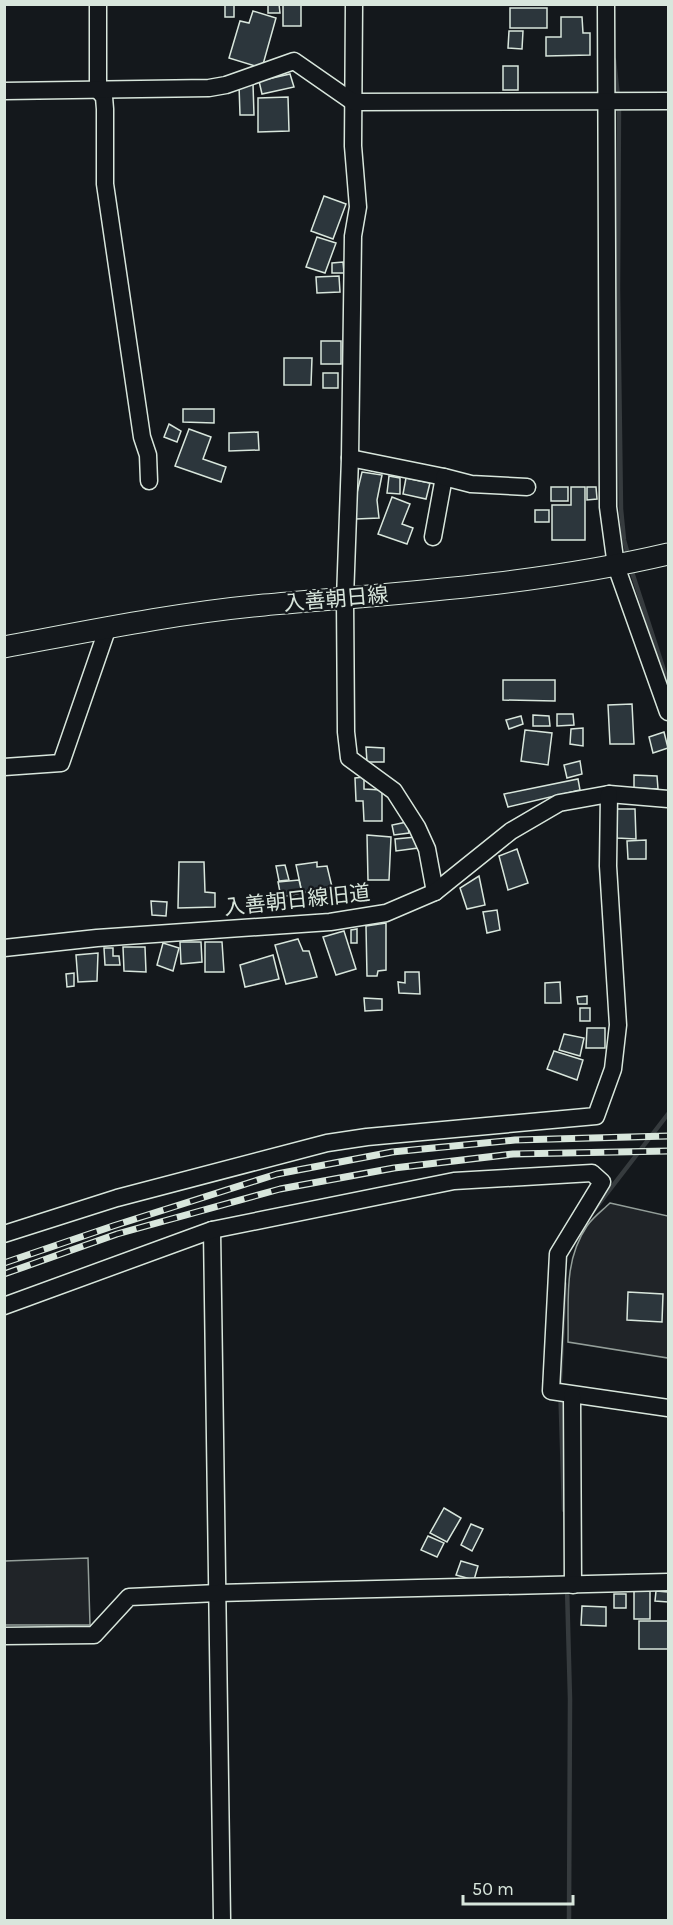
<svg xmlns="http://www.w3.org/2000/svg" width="673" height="1925" font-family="Karla,'Noto Sans JP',sans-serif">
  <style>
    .green { fill: #202428; stroke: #939e99; stroke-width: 1.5 }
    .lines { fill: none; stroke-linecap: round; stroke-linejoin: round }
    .stream { stroke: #363b3e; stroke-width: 4.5 }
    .building { fill: #2c363c; stroke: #d8e6dc; stroke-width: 1.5 }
    .minor-casing { stroke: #d8e6dc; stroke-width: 19 }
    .major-casing { stroke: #d8e6dc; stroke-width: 23 }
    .minor { stroke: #14181c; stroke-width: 16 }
    .major { stroke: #14181c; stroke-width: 21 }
    .rail-casing { stroke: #d8e6dc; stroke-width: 7 }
    .rail { stroke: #14181c; stroke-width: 4.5; stroke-dasharray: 14; stroke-linecap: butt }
    .labels { text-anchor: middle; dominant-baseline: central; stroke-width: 4.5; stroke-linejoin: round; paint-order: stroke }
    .street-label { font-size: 21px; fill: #d8e6dc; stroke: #14181c }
  </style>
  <rect width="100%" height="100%" fill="#14181c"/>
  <g class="green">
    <path d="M 610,1203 L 668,1216 L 668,1358 L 568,1342 C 569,1302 563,1261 587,1226 C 593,1217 603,1210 610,1203 Z"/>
    <polygon points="88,1558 90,1625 5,1625 5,1561"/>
  </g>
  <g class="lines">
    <g class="stream">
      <polyline points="614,60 618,97"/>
      <polyline points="619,105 618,289 621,509 624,540 629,558"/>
      <polyline points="631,569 668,683"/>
      <polyline points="591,1214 668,1114"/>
      <polyline points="564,1510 560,1381 565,1284"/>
      <polyline points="567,1587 570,1699 569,1920"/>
    </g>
  </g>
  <g class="building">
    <rect x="225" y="4" width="9" height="13"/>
    <polygon points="268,4 279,4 280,13 268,13"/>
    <rect x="283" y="4" width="18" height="22"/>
    <rect x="510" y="8" width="37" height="20"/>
    <polygon points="253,11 276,18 262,68 229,58 240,21 249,23"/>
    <polygon points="561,17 582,17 583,33 590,33 590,55 546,56 546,37 561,37"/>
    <polygon points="509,31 523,31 522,49 508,48"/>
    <rect x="503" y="66" width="15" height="24"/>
    <polygon points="290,74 294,87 262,94 259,81"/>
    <polygon points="253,84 254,115 240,115 239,85"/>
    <polygon points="288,97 289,131 258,132 258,98"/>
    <polygon points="324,196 346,204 333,239 311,231"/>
    <polygon points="317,237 336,243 325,273 306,267"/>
    <polygon points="343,262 344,273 332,273 332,263"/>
    <polygon points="339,276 340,292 317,293 316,277"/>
    <rect x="321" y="341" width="20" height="23"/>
    <polygon points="284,358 312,358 311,385 284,385"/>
    <rect x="323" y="373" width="15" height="15"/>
    <polygon points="183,409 214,409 214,423 183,422"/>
    <polygon points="169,424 181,431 177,442 164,437"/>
    <polygon points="189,429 211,437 203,459 226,467 221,482 175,466"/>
    <polygon points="258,432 259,450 229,451 229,433"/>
    <polygon points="362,472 382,475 377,500 379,518 356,519 356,497"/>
    <polygon points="389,476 400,478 400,494 387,493"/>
    <polygon points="406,478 430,483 426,499 403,494"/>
    <rect x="551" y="487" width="17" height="14"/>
    <polygon points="571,487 585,487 585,540 552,540 552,505 571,505"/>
    <polygon points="587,487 596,487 597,499 587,500"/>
    <polygon points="392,497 410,504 402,524 413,528 407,544 378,534"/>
    <rect x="535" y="510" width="14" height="12"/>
    <polygon points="503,680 555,680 555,701 503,700"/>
    <polygon points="632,704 634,744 610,744 608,705"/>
    <polygon points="557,714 573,714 574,725 557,726"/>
    <polygon points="533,715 549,716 550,726 533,726"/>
    <polygon points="521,716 523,724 509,729 506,720"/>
    <polygon points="583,728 583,746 570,744 571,729"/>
    <polygon points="525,730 552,733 548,765 521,761"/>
    <polygon points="664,732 668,748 653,753 649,737"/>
    <polygon points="366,747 384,748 384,762 367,762"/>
    <polygon points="580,761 582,774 567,778 564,765"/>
    <polygon points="634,775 657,776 658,789 634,788"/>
    <polygon points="364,777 364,789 382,790 382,821 364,821 363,801 356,801 355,778"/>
    <polygon points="578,779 580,790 508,807 504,794"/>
    <polygon points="616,809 635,809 636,839 617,838"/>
    <polygon points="407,822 409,833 394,835 392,825"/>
    <polygon points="367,835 391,837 389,880 368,880"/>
    <polygon points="416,837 418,848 396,851 395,839"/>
    <polygon points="646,840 646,859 628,859 627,841"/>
    <polygon points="517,849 528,883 508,890 499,856"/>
    <polygon points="179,862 204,862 205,892 215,893 215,907 178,908"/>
    <polygon points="317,862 317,867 327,866 332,887 302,893 296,865"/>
    <polygon points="285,865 289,880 279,881 276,866"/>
    <polygon points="479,876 485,905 467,909 460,888"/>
    <polygon points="299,880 302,893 281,897 278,882"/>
    <polygon points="151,901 167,902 166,916 152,915"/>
    <polygon points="497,910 500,930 487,933 483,912"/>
    <polygon points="386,923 386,970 378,971 377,976 367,976 366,926"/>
    <polygon points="357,929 357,943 351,943 351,930"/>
    <polygon points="344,931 356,969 336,975 323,937"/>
    <polygon points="298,939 303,951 309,951 317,977 286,984 275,945"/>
    <polygon points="180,942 201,942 202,962 181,964"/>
    <polygon points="205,942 222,942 224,972 205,972"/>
    <polygon points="163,943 179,948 173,971 157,965"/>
    <polygon points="123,947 145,947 146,972 124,971"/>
    <polygon points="104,948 113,948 113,956 119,956 120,965 105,965"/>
    <polygon points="98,953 97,981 78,982 76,955"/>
    <polygon points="273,955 279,979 245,987 240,965"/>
    <polygon points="405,972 419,972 420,994 399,993 398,982 405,983"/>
    <polygon points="74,973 74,986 67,987 66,974"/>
    <polygon points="560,982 561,1003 545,1003 545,983"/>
    <polygon points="587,996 587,1004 578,1004 577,997"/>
    <polygon points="364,998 382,999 382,1010 365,1011"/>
    <rect x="580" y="1008" width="10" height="13"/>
    <polygon points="587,1028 605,1028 605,1048 586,1048"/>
    <polygon points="564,1034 584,1038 580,1056 559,1050"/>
    <polygon points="554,1051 583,1060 577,1080 547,1069"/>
    <polygon points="628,1292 663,1294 662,1322 627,1320"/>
    <polygon points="444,1508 461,1518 447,1542 430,1533"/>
    <polygon points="471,1524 483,1529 472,1551 461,1545"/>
    <polygon points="428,1536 444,1543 437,1557 421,1550"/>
    <polygon points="461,1561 478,1566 474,1580 456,1575"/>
    <rect x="634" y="1591" width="16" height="28"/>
    <polygon points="656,1591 668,1592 668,1602 655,1601"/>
    <rect x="614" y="1594" width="12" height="14"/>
    <polygon points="582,1606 606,1607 606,1626 581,1625"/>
    <rect x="639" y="1621" width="29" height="28"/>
  </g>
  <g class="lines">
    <defs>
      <g id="minor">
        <polyline points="98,4 98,90 104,97 105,109 105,184 142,437 148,455 149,481"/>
        <polyline points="354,4 353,146 358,207 353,236 350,458 345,599 346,732 349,758 394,791 417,827 427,849 435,892"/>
        <polyline points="606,4 608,507 616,566 668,712"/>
        <polyline points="4,91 209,88 226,85 294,61 353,102 668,101"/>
        <polyline points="350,458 444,477 433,537"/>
        <polyline points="444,477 471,484 527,487"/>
        <polyline points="4,767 61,763 108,627"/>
        <polyline points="4,948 97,938 330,922 386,913 435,892 511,831 559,803 609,794 668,799"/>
        <polyline points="212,1230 222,1920"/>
        <polyline points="4,1234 117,1198 327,1143 367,1137 596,1116 613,1069 618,1025 608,866 609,794"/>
        <polyline points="4,1306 212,1230 454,1181 592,1173 602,1182 558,1254 551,1391 668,1408"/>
        <polyline points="572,1395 573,1585"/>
        <polyline points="4,1636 94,1635 129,1597 218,1593 668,1582"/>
      </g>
      <path id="major" d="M 4,647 C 90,631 177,613 264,605 C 400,593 536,585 668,554"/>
    </defs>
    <use href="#minor" class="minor-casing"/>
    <use href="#major" class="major-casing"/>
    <use href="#minor" class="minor"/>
    <use href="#major" class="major"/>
    <defs>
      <g id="rail">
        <polyline points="4,1263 113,1226 277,1174 392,1152 515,1140 668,1136"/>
        <polyline points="4,1274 117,1234 280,1189 394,1168 513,1154 668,1151"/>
      </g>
    </defs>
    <use href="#rail" class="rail-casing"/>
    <use href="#rail" class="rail"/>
  </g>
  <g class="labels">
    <g class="street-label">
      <text transform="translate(336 599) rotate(-5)">入善朝日線</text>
      <text transform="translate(297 900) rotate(-6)">入善朝日線旧道</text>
    </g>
  </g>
  <rect width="673" height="1925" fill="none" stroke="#d8e6dc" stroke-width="12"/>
  <path d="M463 1895v9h110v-9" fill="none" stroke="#d8e6dc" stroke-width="3"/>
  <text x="472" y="1895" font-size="18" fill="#d8e6dc" stroke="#14181c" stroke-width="4.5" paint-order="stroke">50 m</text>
</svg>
